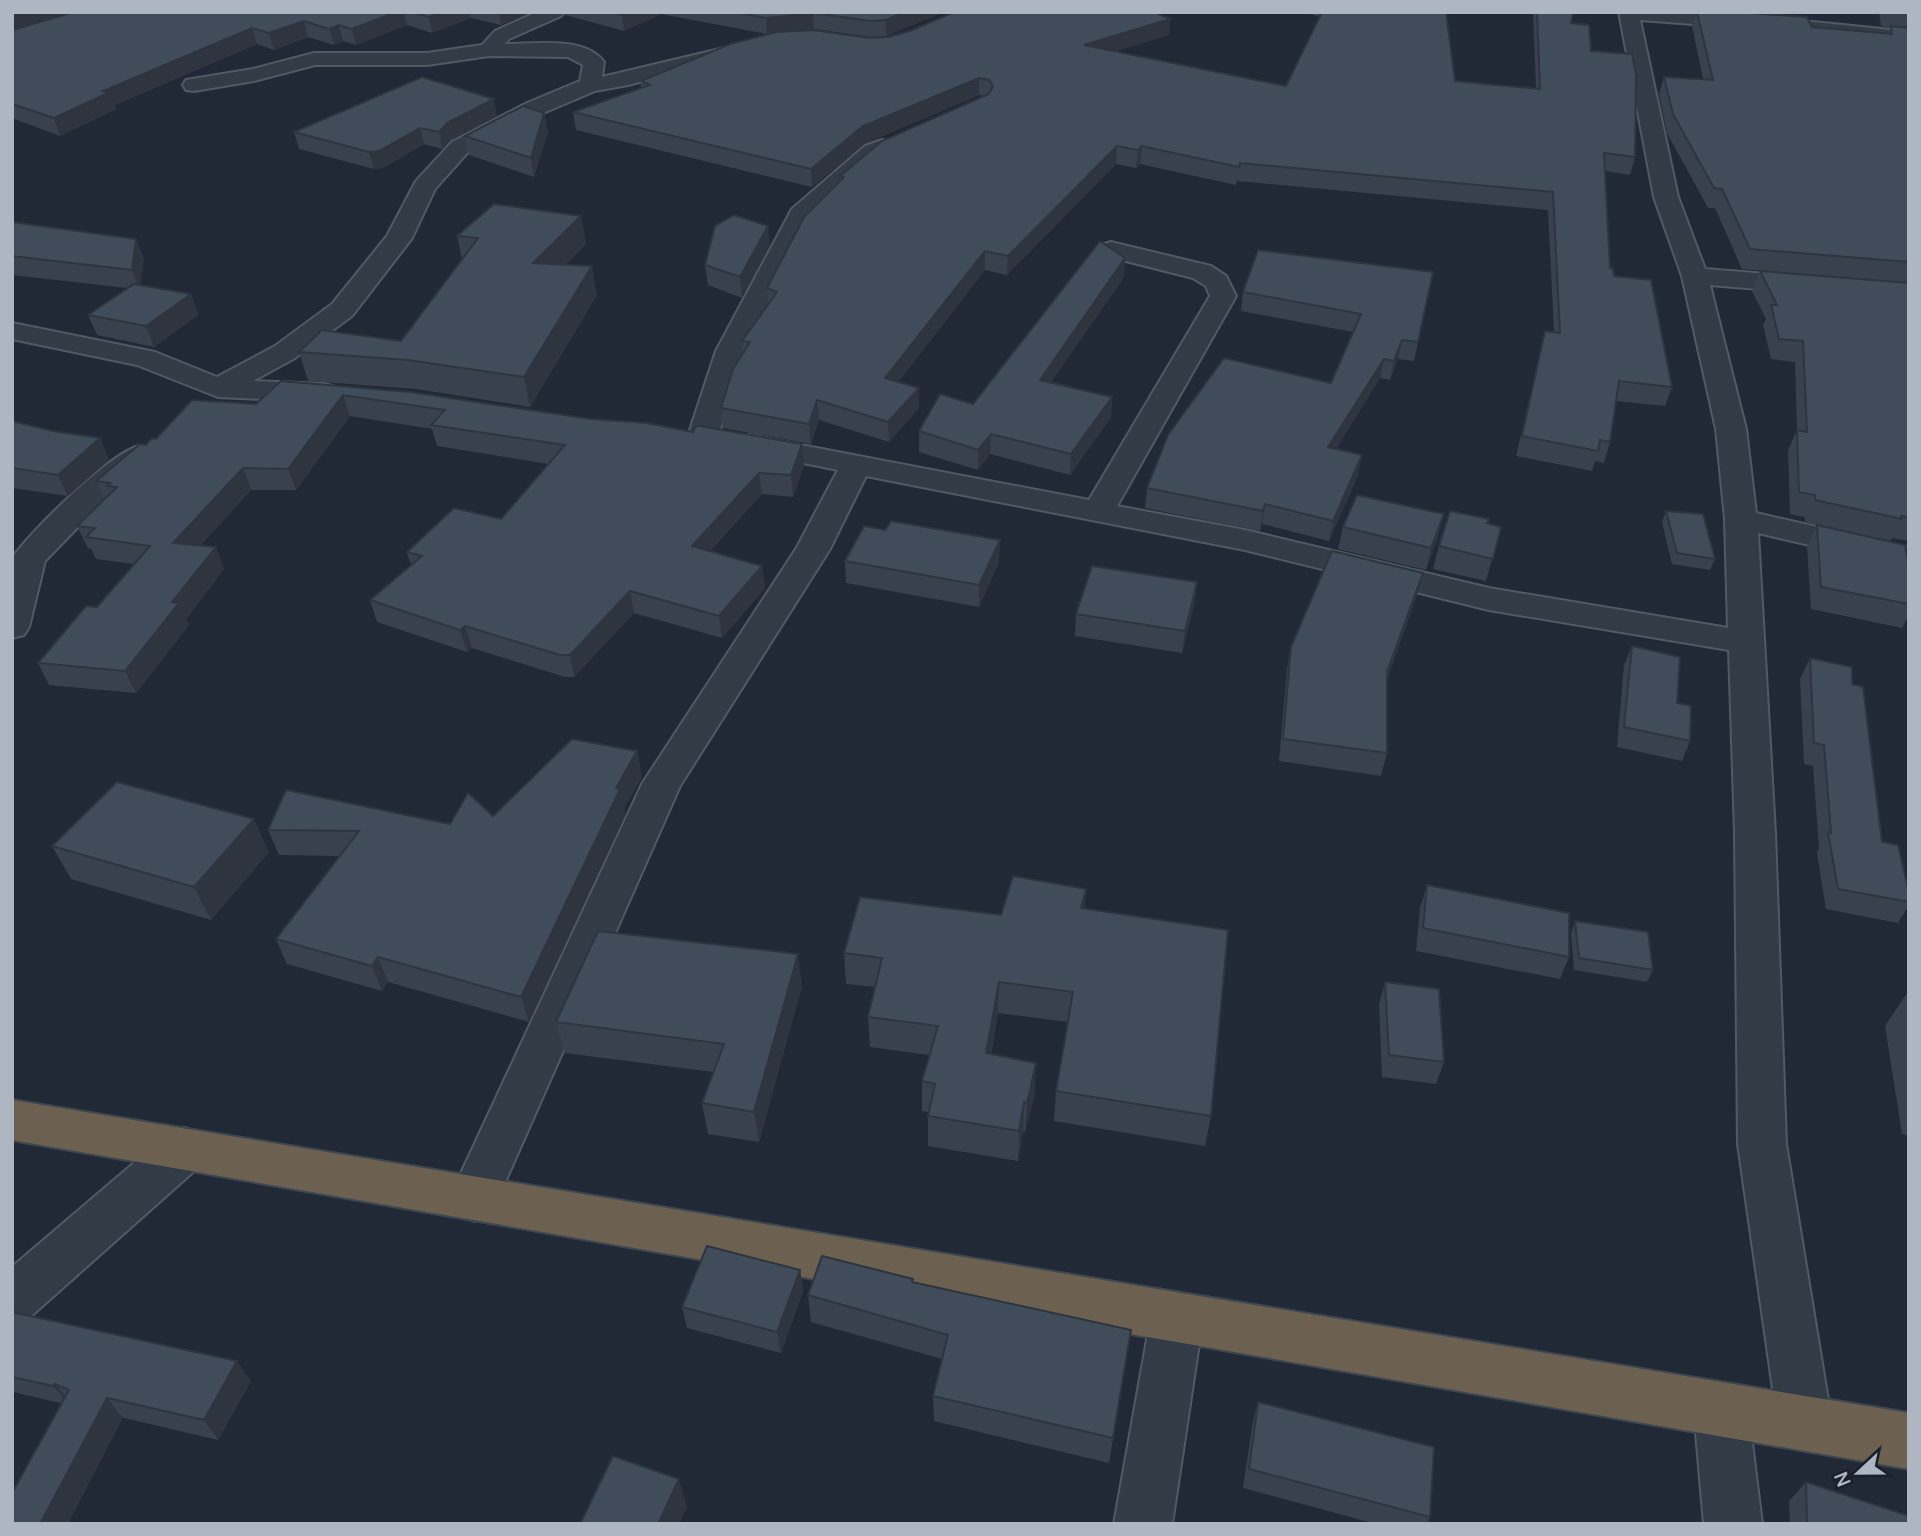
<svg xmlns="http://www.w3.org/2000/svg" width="1921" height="1536" font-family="Manrope,sans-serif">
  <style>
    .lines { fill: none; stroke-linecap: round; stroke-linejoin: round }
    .minor-casing { stroke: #515964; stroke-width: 4 }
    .highway-casing { stroke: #3e4650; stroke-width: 4 }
    .minor { fill: #333b46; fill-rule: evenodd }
    .highway { fill: #6c6151; fill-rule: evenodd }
    .wall { fill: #38414d }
    .shaded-wall { fill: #2e353f }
    .building { fill: #414c5a; stroke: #2e353f; stroke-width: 2 }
  </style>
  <rect width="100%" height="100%" fill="#202935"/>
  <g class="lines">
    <defs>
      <g id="minor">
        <path d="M 537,12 L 564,12 L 561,16 L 509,39 L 505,44 C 534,44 585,36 604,62 L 602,77 L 728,47 L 735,49 L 738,53 L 735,57 L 628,85 L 595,91 L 543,113 L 468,152 L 435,189 L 412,238 L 352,316 L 295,358 L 253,381 L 325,384 L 335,387 L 340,393 L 335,399 L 325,402 L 218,397 L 137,365 L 12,339 L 12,323 L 155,352 L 217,377 L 275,346 L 332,304 L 387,236 L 416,181 L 452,142 L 527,103 L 580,81 L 583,65 L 568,57 L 489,56 L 427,65 L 315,65 L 254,81 L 194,91 L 186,90 L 183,85 L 186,80 L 253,69 L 314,53 L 427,53 L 482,45 L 495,31 Z"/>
        <path d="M 1619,12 C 1717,12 1812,21 1909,32 L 1909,44 L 1815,33 L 1640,20 L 1678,197 L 1705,269 L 1909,285 L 1909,301 L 1710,285 L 1746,429 L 1756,513 L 1909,548 L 1909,568 L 1758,533 L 1775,833 L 1786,1144 L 1832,1424 L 1824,1443 L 1805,1451 L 1786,1443 L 1778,1424 L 1738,1144 L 1735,833 L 1729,650 L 1489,610 L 1245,550 L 866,476 L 830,549 L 680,786 L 491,1214 L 474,1221 L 457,1214 L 449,1199 L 642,784 L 796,549 L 838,470 L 738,450 L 734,444 L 738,438 L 749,435 L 1089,500 L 1210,296 L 1206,286 L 1193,278 L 1102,255 L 1098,250 L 1102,245 L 1111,242 L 1211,266 L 1226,276 L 1236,296 L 1117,506 L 1245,530 L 1489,588 L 1728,628 L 1725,519 L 1716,429 L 1682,276 L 1654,197 Z"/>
        <polygon points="882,140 890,142 894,147 881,156 814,213 744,351 718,436 714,442 703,445 692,442 688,436 716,351 792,209 865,146"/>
        <path d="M 139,446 L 150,448 L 154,455 L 103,501 L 45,561 L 29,627 L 24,635 L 12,638 L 12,558 C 30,532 110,453 139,446 Z"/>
        <polygon points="185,1128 202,1134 209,1149 202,1164 30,1317 12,1324 12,1267 168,1134"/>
        <polygon points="1177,1292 1195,1300 1203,1317 1172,1524 1114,1524 1151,1317 1159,1300"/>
        <polygon points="1721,1383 1740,1391 1748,1410 1762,1524 1704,1524 1694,1410 1702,1391"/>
      </g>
      <polygon id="highway" points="12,1100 1909,1413 1909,1469 12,1140"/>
    </defs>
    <use href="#minor" class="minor-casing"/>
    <use href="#highway" class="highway-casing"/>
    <use href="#minor" class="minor"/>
    <use href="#highway" class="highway"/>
  </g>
  <g class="wall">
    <polygon points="12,12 531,12 501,25 471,18 432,33 407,25 356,45 343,41 334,45 308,37 274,50 257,44 115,105 116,109 60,136 12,118"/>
    <polygon points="564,12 944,12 886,36 871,37 814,29 793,31 870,38 1169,35 1116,51 1286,86 1320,17 1304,12 1446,12 1455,81 1536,89 1533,12 1573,12 1571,23 1591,51 1635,157 1630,175 1605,171 1610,268 1672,387 1665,406 1616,401 1610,442 1604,463 1595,461 1592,471 1516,456 1545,331 1554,332 1548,210 1237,181 1236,185 1140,164 1136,168 1116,164 1007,275 985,270 898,382 919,388 919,408 889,442 819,420 811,444 723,428 721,408 743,353 742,341 769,303 767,288 840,181 840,176 986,96 979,95 864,144 812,187 576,130 573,112 641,88 641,81 772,34 767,34 661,14 624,31 565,15"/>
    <polygon points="1696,12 1763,12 1763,14 1812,27 1888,33 1891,28 1881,26 1879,12 1909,12 1909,541 1892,538 1891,541 1805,522 1805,517 1790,514 1788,451 1797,430 1795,362 1771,359 1763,325 1766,319 1752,291 1760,271 1789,273 1742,269 1715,208 1708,208 1667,133 1659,94 1664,77 1703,79 1692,26"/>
    <polygon points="544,113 548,131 534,177 469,155 465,136"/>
    <polygon points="497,116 451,140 442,149 424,144 383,168 374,169 299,149 294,132"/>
    <polygon points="581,216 586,244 566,264 597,295 530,407 416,389 308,381 299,352 401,341 462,259 457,236"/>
    <polygon points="12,222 144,259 140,285 191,294 198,315 154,347 97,335 88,315 127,288 12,275"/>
    <polygon points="768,226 769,246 742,298 708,285 705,265"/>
    <polygon points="1258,250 1418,342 1414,361 1398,359 1390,380 1380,378 1336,449 1358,475 1329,541 1262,524 1260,531 1145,508 1147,488 1331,383 1353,332 1241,311 1243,292"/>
    <polygon points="1124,277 1051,382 1112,397 1111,417 1070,475 990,454 978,470 919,452 919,431 973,404"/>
    <polygon points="281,381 591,419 802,444 804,466 793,497 762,494 710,551 762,566 765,588 722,638 634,613 574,677 565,677 472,648 467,652 377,622 370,600 411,566 407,552 501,519 549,464 437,446 432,429 350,416 296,490 251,490 200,546 224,569 186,619 189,625 136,693 49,685 38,663 97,607 134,564 96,559 91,549 88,548 77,526 105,500 96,481 156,439 256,404"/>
    <polygon points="12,421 53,431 100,438 109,460 68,496 12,488"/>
    <polygon points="1666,511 1715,559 1710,570 1672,564 1662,522"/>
    <polygon points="1444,514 1438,536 1426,570 1338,549 1343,527"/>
    <polygon points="1817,525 1909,569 1909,615 1902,628 1811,609 1807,547"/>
    <polygon points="1501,527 1486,581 1433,569 1439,546"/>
    <polygon points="885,530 999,562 979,607 846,583 845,561"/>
    <polygon points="1197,582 1194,604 1182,653 1075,636 1076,614"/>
    <polygon points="1417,595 1387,679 1387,753 1381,776 1279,761 1287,669 1291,647"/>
    <polygon points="1632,646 1677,703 1690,741 1682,761 1617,747 1624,665"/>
    <polygon points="1810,658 1852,684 1882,842 1909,893 1909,905 1898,923 1826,909 1817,853 1819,848 1813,766 1804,764 1800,679"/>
    <polygon points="637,751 642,777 624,808 625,814 529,1022 388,982 382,991 287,964 276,939 340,856 279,855 268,830 450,824 493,816"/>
    <polygon points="52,846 269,852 211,920 71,879"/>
    <polygon points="1427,885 1569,957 1560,979 1416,951 1420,908"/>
    <polygon points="1086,889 1084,909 1211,1116 1205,1146 1054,1121 1056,1091 1068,1022 998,1013 991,1054 1035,1093 1025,1132 1023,1132 1018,1161 928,1146 928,1112 922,1111 922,1081 929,1055 870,1047 868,1017 875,987 846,984 844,953 1001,915"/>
    <polygon points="1575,921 1653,970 1647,982 1574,970 1571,933"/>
    <polygon points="1385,982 1444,1062 1436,1084 1382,1077 1379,1004"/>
    <polygon points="802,986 759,1142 708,1134 702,1103 713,1072 565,1053 556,1022"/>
    <polygon points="1907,993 1909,993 1909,1136 1902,1134 1885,1026"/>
    <polygon points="800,1270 803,1291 781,1353 687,1328 682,1307"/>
    <polygon points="913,1282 1131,1330 1109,1463 934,1421 933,1396 942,1359 811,1322 808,1295"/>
    <polygon points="12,1312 251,1381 218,1440 13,1392 12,1394"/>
    <polygon points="1258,1402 1430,1517 1427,1524 1376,1524 1243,1488 1253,1421"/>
    <polygon points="1806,1482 1909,1524 1790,1524 1789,1501"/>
  </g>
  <g class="shaded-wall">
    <polygon points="16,12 74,12 12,31 12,13"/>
    <polygon points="396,12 404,12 407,25 356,45 352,29"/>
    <polygon points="442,12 470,12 471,18 432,33 429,17"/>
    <polygon points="499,12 531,12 501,25"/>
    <polygon points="628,12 661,12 661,14 624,31 622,15"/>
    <polygon points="905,12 944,12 886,36 886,20"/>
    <polygon points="813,13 814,29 767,34 766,18"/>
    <polygon points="1170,19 1169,35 1084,61 1084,45"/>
    <polygon points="304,21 308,37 274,50 269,33"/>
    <polygon points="339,25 343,41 334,45 329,29"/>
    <polygon points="252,28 257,44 115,105 116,109 60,136 54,118 103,91"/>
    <polygon points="979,78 979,95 864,144 812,187 811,169 863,126"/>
    <polygon points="494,99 497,116 451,140 442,149 439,132 447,123"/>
    <polygon points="544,113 548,131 534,177 531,158"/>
    <polygon points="420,128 424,144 383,168 374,169 369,152"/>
    <polygon points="1117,146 1116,164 1007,275 1008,256"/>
    <polygon points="1142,146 1140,164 1136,168 1138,150"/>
    <polygon points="581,216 586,244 539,291 533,263"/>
    <polygon points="768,226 769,246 742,298 740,277"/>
    <polygon points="136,239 144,259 140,290 132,270"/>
    <polygon points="985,251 985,270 886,398 885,378"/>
    <polygon points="1125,258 1124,277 1039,400 1040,380"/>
    <polygon points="592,266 597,295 530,407 524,377"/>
    <polygon points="191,294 198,315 154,347 146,326"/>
    <polygon points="1402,340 1398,359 1390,380 1394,361"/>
    <polygon points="1384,359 1380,378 1325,467 1328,447"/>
    <polygon points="919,388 919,408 889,442 888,422"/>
    <polygon points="343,395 350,416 296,490 288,469"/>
    <polygon points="1112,397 1111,417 1070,475 1071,454"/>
    <polygon points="817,400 819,420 811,444 809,424"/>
    <polygon points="991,434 990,454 978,470 978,450"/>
    <polygon points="100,438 109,460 68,496 58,475"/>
    <polygon points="802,444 804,466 793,497 791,475"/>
    <polygon points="1362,455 1358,475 1329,541 1333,521"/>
    <polygon points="243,468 251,490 182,565 173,543"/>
    <polygon points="759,473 762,494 695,568 692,546"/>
    <polygon points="1265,504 1262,524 1260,531 1263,511"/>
    <polygon points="1444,514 1438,536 1426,570 1431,548"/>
    <polygon points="1000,540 999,562 979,607 979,585"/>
    <polygon points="216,547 224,569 186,619 189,625 136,693 125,671 172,602"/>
    <polygon points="762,566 765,588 722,638 719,616"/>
    <polygon points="1423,573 1417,595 1382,695 1387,672"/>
    <polygon points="1197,582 1194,604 1182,653 1185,631"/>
    <polygon points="630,591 634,613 574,677 570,655"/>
    <polygon points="465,626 472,648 467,652 460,630"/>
    <polygon points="637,751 642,777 624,808 625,814 529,1022 521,997 616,788"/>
    <polygon points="254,819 269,852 211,920 194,887"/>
    <polygon points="1086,889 1083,920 1081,908"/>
    <polygon points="798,954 802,986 759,1142 754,1112"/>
    <polygon points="378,957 388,982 382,991 372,966"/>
    <polygon points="999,982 998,1013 985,1083 986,1053"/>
    <polygon points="1036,1063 1035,1093 1025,1132 1027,1103"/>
    <polygon points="1024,1102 1023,1132 1018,1161 1019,1131"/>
    <polygon points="800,1270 803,1291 781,1353 777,1332"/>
    <polygon points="237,1361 251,1381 218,1440 204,1420"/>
    <polygon points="55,1384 72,1403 70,1405 53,1386"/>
    <polygon points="107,1398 123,1418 68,1524 40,1524"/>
    <polygon points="679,1479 687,1507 679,1524 658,1524"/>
  </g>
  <g class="building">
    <polygon points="74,12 396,12 352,29 339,25 329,29 304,21 269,33 252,28 103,91 110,92 54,118 12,104 12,30"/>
    <polygon points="412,12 442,12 429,17"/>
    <polygon points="612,12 628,12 622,15"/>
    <polygon points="734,12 905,12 886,20 871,21 813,13 766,18"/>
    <polygon points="954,12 1154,12 1170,19 1084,45 1286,86 1322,12 1446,12 1455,81 1540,89 1537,12 1573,12 1571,23 1589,25 1591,51 1632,54 1636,75 1635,157 1604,153 1610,268 1613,268 1614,276 1651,280 1672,387 1619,381 1610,442 1600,440 1598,451 1522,436 1545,331 1560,333 1553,192 1240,163 1239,167 1142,146 1138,150 1117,146 1008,256 985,251 885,378 919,388 888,422 817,400 809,424 721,408 733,369 750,342 742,341 777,292 767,288 804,217 844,177 840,176 882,141 989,94 993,86 989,80 979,78 863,126 811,169 573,112 650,85 641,81 730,44 777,32 813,30 870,38 888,37 910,31"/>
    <polygon points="1697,12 1735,12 1807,17 1812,27 1892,34 1891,26 1909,28 1909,262 1750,249 1722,189 1714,188 1673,114 1664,77 1713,80"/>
    <polygon points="422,77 494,99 447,123 439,132 420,128 379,151 369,152 294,132"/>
    <polygon points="523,106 544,113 531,158 465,136"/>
    <polygon points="494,204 581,216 533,263 592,266 524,377 408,360 299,352 322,330 401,341 478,238 457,236"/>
    <polygon points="734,215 768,226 740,277 705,265 715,226"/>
    <polygon points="12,222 136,239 132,270 12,256"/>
    <polygon points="1100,241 1125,258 1040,380 1112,397 1071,454 991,434 978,450 919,431 940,394 973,404"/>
    <polygon points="1258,250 1433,272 1418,342 1402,340 1394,361 1384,359 1328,447 1362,455 1333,521 1265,504 1263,511 1147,488 1168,435 1224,358 1331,383 1361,314 1243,292"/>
    <polygon points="1760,271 1909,283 1909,517 1901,516 1902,519 1815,500 1815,495 1799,492 1797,430 1807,432 1803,341 1779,339 1771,305 1777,305"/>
    <polygon points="134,284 191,294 146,326 88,315"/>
    <polygon points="281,381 410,392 591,419 647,423 693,432 696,426 700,426 802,444 791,475 759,473 692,546 762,566 719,616 630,591 570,655 560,655 465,626 460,630 370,600 422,556 407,552 454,508 501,519 565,445 431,425 445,410 343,395 288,469 243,468 173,543 216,547 172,602 179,603 125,671 38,663 86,606 97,607 150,546 86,537 95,528 77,526 117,487 107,486 110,483 96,481 140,444 146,445 152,438 156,439 192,400 256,404"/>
    <polygon points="12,421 53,431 100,438 58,475 12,468"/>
    <polygon points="1357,495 1444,514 1431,548 1343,527"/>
    <polygon points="1450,511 1489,519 1487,523 1501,527 1493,559 1439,546"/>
    <polygon points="1666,511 1703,514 1715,559 1677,553"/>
    <polygon points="891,521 1000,540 979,585 845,561 864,526 885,530"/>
    <polygon points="1817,525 1905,545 1909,569 1909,604 1821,587"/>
    <polygon points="1332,551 1423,573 1387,672 1387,753 1283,739 1291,647"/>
    <polygon points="1092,566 1197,582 1185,631 1076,614"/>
    <polygon points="1632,646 1680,657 1677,703 1691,706 1690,741 1624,727"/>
    <polygon points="1810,658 1852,667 1852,684 1863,687 1882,842 1898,845 1909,893 1909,902 1838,889 1828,832 1831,833 1824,745 1814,743"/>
    <polygon points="572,739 637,751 616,788 620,789 521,997 378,957 372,966 276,939 359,831 268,830 286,790 450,824 468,793 493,816"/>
    <polygon points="117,782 254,819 194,887 52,846"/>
    <polygon points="1013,876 1086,889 1081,908 1228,930 1211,1116 1056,1091 1073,992 999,982 986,1053 1036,1063 1027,1103 1024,1102 1019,1131 928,1116 935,1084 922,1081 938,1026 868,1017 882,958 844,953 860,897 1001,915"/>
    <polygon points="1427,885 1569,913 1569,957 1423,928"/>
    <polygon points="1575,921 1648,932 1653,970 1579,958"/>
    <polygon points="598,931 798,954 754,1112 702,1103 724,1044 556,1022"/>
    <polygon points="1385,982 1439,989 1444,1062 1389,1055"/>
    <polygon points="707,1246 800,1270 777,1332 682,1307"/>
    <polygon points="822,1256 913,1279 912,1282 1131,1330 1113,1438 933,1396 948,1335 808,1295"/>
    <polygon points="12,1312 237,1361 204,1420 107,1398 40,1524 12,1524 12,1493 69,1390 55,1384 53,1386 12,1377"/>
    <polygon points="1258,1402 1434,1447 1430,1517 1249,1469"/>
    <polygon points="613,1456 679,1479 658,1524 580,1524"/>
    <polygon points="1806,1482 1909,1516 1909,1524 1807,1524"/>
  </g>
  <rect width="1921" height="1536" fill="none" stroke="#aeb6c3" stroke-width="28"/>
  <g transform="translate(1858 1473) rotate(248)" stroke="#19202a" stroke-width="5" paint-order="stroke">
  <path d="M0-5L12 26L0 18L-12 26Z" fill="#aeb6c3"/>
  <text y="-10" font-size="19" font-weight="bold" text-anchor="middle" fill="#aeb6c3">N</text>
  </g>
</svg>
